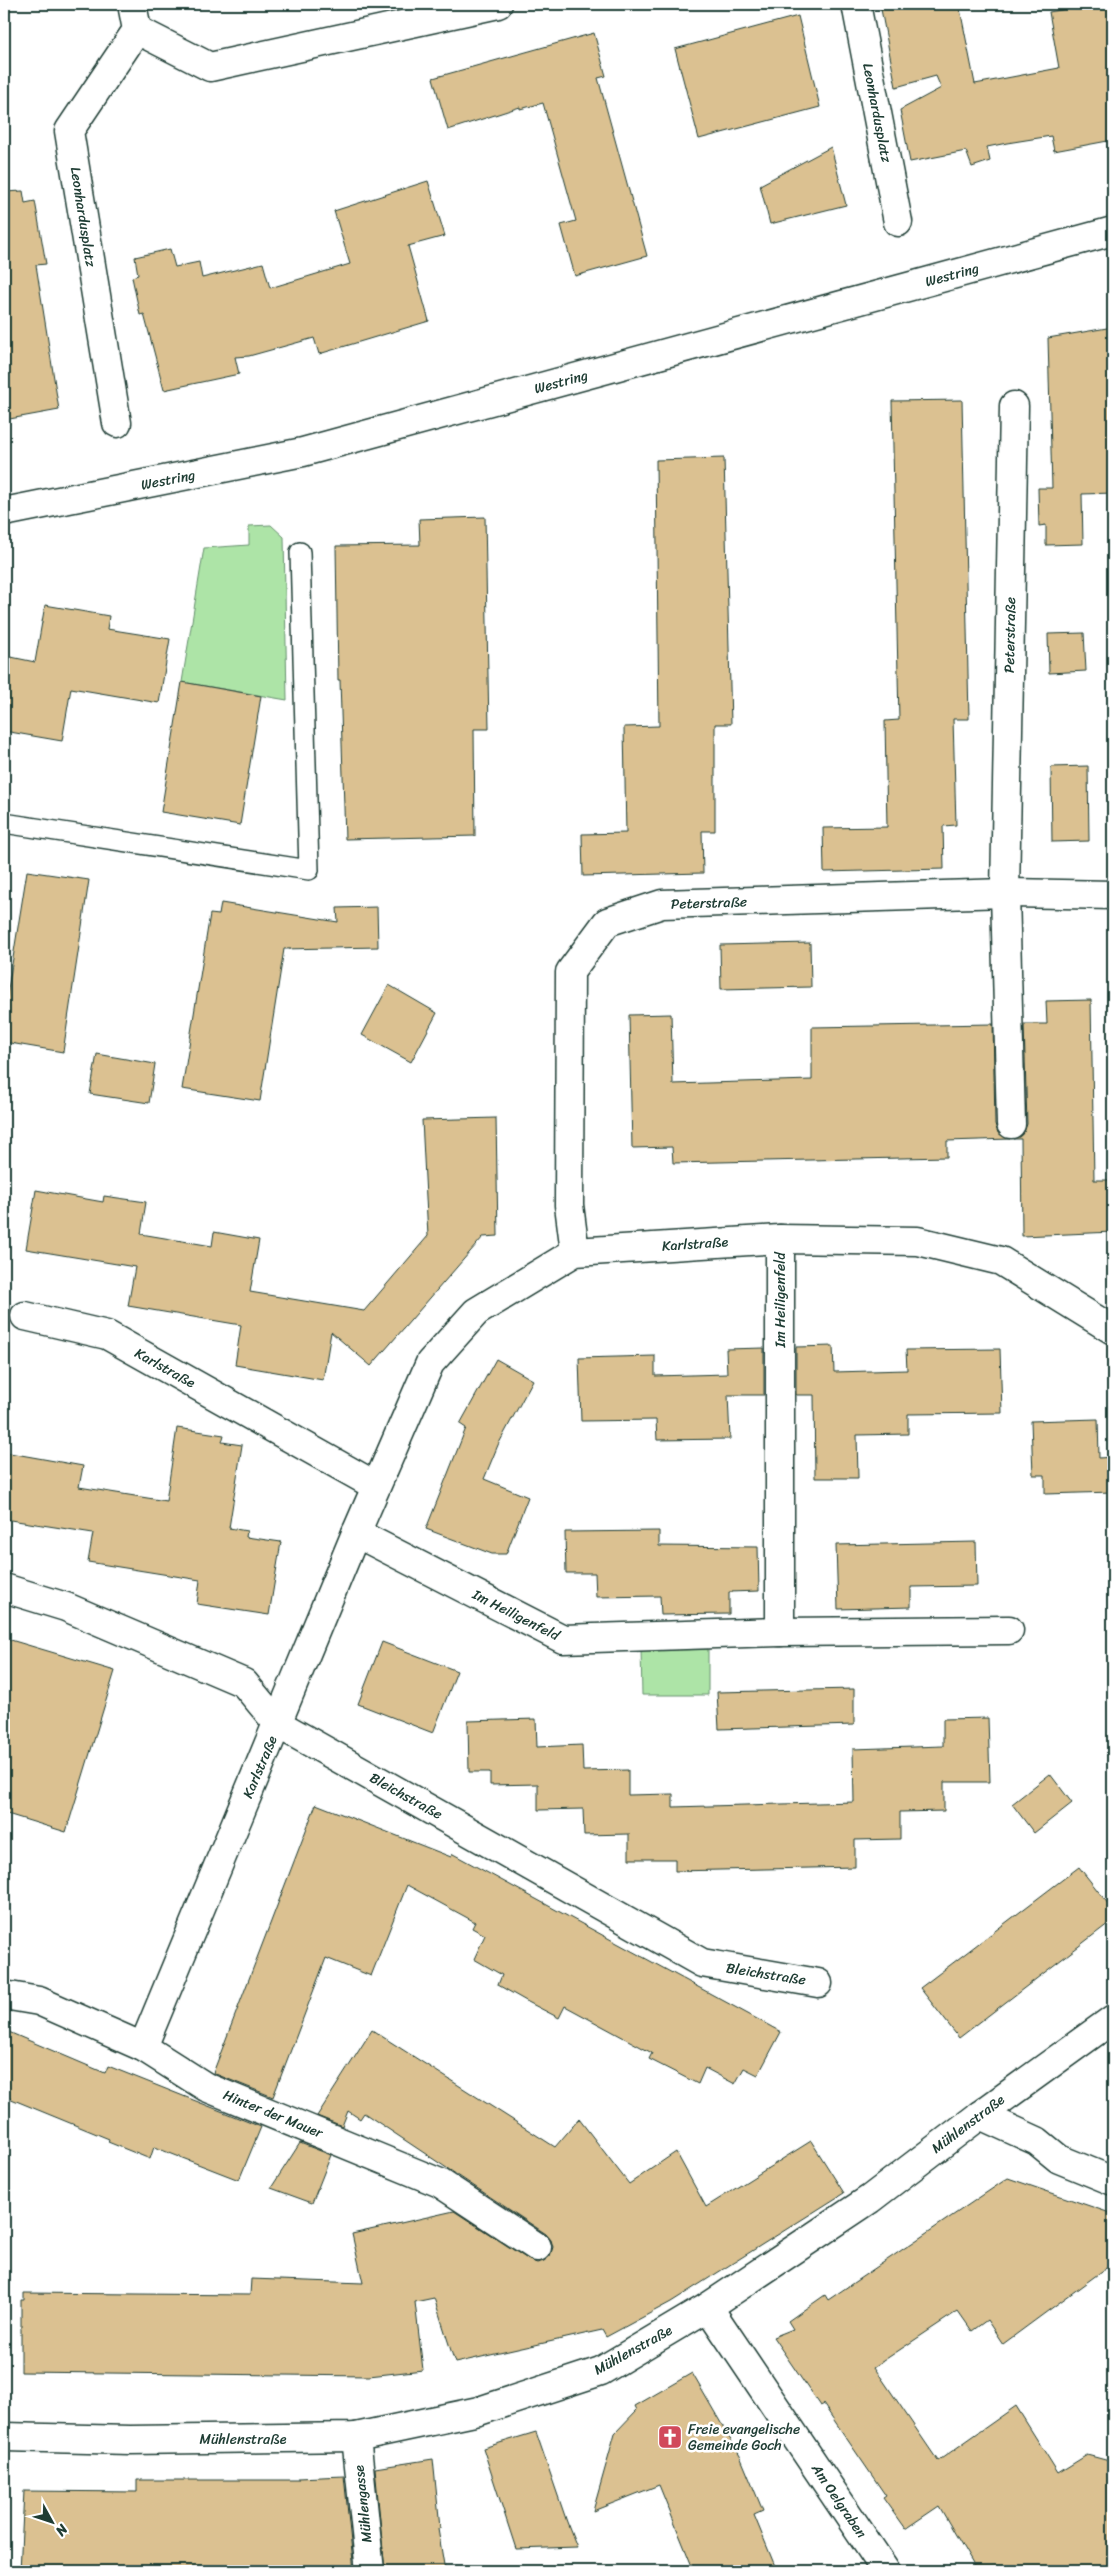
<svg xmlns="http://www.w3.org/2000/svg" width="1117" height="2575" font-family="Sriracha,sans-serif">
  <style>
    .green { fill: #ade4a7; stroke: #66906e }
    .building { fill: #dbc191; stroke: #1f3d34 }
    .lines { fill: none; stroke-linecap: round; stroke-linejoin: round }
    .service-casing { stroke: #1f3d34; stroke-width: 22 }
    .minor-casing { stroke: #1f3d34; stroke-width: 31 }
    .secondary-casing { stroke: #1f3d34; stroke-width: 31 }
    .service { stroke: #fff; stroke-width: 19 }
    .minor { stroke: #fff; stroke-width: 28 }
    .secondary { stroke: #fff; stroke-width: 28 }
    .labels { text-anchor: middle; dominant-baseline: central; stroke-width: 5; stroke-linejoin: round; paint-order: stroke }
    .street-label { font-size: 14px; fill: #1f3d34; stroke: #fff }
    .poi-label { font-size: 14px; fill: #1f3d34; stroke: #fff; text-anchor: start }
  </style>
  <rect width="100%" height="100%" fill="#fff"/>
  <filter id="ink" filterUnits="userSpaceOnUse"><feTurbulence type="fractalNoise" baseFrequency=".02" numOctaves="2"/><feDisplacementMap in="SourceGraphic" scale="10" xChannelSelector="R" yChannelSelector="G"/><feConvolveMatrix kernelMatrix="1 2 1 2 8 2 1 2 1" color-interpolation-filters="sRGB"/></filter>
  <g filter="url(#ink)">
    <g class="green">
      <polygon points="271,525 284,537 287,700 182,682 204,548 249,545 249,526"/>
      <polygon points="641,1649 708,1649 708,1695 642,1695"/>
    </g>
    <g class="building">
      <polygon points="880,4 959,4 975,84 1059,68 1049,12 1095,4 1113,4 1113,140 1054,151 1051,136 1007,143 987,147 990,161 972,167 966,151 910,162 900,110 941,88 936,76 896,87"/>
      <polygon points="798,16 820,107 699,139 675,49"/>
      <polygon points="594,33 606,76 598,78 647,256 575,276 561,225 576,221 543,103 520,109 520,107 448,130 433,78"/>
      <polygon points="831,147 846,205 770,224 760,185"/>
      <polygon points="428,181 445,236 408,246 429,321 319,354 314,338 249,356 235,357 239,374 164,390 144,314 140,315 132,277 138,275 135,257 170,249 175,267 199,262 202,278 263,263 270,288 350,264 334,211"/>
      <polygon points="23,191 25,203 35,201 46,264 36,265 59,410 4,420 4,192"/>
      <polygon points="1113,327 1113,493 1082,494 1083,544 1046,545 1046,525 1039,526 1038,488 1052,488 1048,338"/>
      <polygon points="962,400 969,719 953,719 956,825 943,826 944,869 824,872 823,828 887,827 885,721 899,720 892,401"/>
      <polygon points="724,458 731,724 715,724 715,831 702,831 703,873 583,876 582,834 626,833 624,727 659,726 656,460"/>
      <polygon points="485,517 489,729 474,729 475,836 345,839 340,680 338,680 336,546 420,545 419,519"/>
      <polygon points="45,605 109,616 107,629 170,639 159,703 71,688 62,741 4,731 4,699 11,657 35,662"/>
      <polygon points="1084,633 1086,671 1049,673 1048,634"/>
      <polygon points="182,682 261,696 240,825 161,812"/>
      <polygon points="1088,766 1089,841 1052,842 1051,767"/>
      <polygon points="27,871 89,880 63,1052 4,1042 4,1014"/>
      <polygon points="221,903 338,922 337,908 377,907 378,947 284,949 260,1101 182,1089 210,914 219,915"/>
      <polygon points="810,943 811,987 721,989 720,945"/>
      <polygon points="389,985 437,1013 411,1062 362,1035"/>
      <polygon points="1091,1000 1094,1180 1113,1180 1113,1232 1022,1236 1021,1139 1013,1139 1024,1132 1027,1124 1024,1024 1047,1024 1046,1001"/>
      <polygon points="671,1014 673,1084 812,1080 812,1027 993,1024 995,1124 998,1133 1010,1139 947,1141 947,1157 673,1163 672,1147 632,1148 629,1015"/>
      <polygon points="97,1054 155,1064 149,1103 90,1094"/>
      <polygon points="496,1118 498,1236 483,1237 371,1366 331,1332 323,1380 235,1365 241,1325 128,1306 135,1267 26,1249 36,1190 103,1202 104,1196 146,1202 141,1234 212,1246 214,1232 259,1240 250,1292 364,1311 428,1236 422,1120"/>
      <polygon points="833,1346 834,1372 907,1370 906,1350 1000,1349 1002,1413 908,1414 908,1434 857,1435 858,1478 815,1478 814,1395 796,1395 796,1347"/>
      <polygon points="764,1348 764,1395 728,1395 730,1439 657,1440 656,1420 581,1421 579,1358 655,1356 655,1376 727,1374 726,1349"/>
      <polygon points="496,1359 533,1380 498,1445 484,1479 528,1497 506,1554 492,1554 426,1529 466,1428 460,1424"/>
      <polygon points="1098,1419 1099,1458 1113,1457 1113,1492 1045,1494 1045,1475 1033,1475 1031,1421"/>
      <polygon points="177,1428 224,1435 222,1442 242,1445 229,1528 247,1531 246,1537 281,1542 269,1615 197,1604 200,1580 88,1562 93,1533 4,1519 4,1452 83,1466 79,1487 166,1501"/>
      <polygon points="659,1531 659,1546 758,1547 759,1591 729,1592 729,1614 661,1615 660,1596 596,1597 595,1573 566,1573 565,1532"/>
      <polygon points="976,1542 977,1586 911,1587 911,1607 838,1609 836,1545"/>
      <polygon points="4,1638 115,1671 66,1832 4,1813"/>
      <polygon points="382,1642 457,1671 433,1733 358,1704"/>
      <polygon points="854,1689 854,1725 719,1729 717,1692"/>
      <polygon points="988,1718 990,1782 944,1782 944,1811 900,1812 900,1839 855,1840 855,1867 675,1871 675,1859 629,1859 629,1834 584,1835 583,1809 538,1810 538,1784 490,1785 490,1772 469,1772 468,1721 536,1719 537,1747 582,1745 583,1771 628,1770 628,1795 673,1794 673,1807 854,1802 853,1749 943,1746 943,1719"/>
      <polygon points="1050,1774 1072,1803 1034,1833 1012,1804"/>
      <polygon points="316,1804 451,1857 453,1854 781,2032 758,2075 744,2068 735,2084 705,2068 698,2084 649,2059 652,2053 565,2006 559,2018 528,2002 498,1985 502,1975 474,1959 485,1935 472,1928 475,1922 407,1885 371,1976 326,1958 273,2097 213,2073"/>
      <polygon points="1079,1867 1113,1910 1113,1920 959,2038 920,1988"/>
      <polygon points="4,2030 105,2073 108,2066 261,2127 239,2180 154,2147 150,2159 108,2142 109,2139 4,2096"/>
      <polygon points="372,2030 555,2147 579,2119 629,2184 676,2152 706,2207 811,2141 844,2193 671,2302 606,2337 602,2330 455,2363 434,2298 415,2302 423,2370 369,2376 21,2372 21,2300 24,2300 24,2293 250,2295 251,2279 363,2283 352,2234 454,2211 529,2260 537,2263 544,2261 550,2256 553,2247 551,2240 546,2234 364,2113 360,2119 348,2111 342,2126 317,2116"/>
      <polygon points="300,2143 331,2155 312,2203 271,2188"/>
      <polygon points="1008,2178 1113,2214 1113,2263 1003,2344 987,2320 972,2331 958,2311 874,2367 938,2461 1016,2406 1058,2473 1087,2455 1113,2462 1113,2571 977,2571 939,2506 905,2529 883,2498 886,2496 823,2404 820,2406 773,2337 793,2329 788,2321 825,2295 828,2300"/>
      <polygon points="692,2373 740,2456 763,2511 754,2515 777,2571 694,2571 659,2485 593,2511 615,2433 637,2410 635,2406"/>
      <polygon points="536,2432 567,2522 577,2547 516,2549 483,2448"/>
      <polygon points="433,2459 440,2528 438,2529 445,2571 385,2571 375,2468"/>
      <polygon points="344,2476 354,2571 256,2571 256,2568 159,2571 20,2571 24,2491 137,2492 137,2480 298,2480 298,2478"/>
    </g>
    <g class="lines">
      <defs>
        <polyline id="service" points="4,823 309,870 300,552"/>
        <g id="minor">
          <polyline points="856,4 898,222"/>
          <polyline points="137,30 210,67 498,4"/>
          <polyline points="117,423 69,131 137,30 132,4"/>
          <polyline points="1011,1124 1005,893 1014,406"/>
          <polyline points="575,1252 569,1205 570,972 607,922 662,904 1005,893 1113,895"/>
          <polyline points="25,1316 107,1335 376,1486"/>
          <polyline points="356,1533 563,1639 780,1632 1009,1630"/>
          <polyline points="4,1588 66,1607 244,1683 278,1724 702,1963 818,1983"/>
          <polyline points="780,1632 780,1239"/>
          <polyline points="4,1995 39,2001 143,2047 206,2087 440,2183 537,2247"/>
          <polyline points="143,2047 356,1533 430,1363 476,1312 575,1252 780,1239 918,1241 1001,1261 1113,1330"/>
          <polyline points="980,2115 1037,2141 1059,2159 1113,2181"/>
          <polyline points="708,2307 886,2571"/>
          <polyline points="4,2437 130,2440 356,2437 479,2411 601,2371 708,2307 870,2199 980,2115 1113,2019"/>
          <polyline points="356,2437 370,2571"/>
        </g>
        <polyline id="secondary" points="4,512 303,452 1113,231"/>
      </defs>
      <use href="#service" class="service-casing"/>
      <use href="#minor" class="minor-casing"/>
      <use href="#secondary" class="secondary-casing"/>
      <use href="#service" class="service"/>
      <use href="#minor" class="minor"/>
      <use href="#secondary" class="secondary"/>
    </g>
  </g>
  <defs>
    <symbol id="church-square" viewBox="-11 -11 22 22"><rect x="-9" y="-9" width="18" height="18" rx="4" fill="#d1495b" stroke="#fff"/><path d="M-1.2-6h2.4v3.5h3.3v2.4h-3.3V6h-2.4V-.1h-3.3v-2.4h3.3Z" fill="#fff"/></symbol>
  </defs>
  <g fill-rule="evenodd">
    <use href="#church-square" x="656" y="2423" width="28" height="28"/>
  </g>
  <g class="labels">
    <g class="street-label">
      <text transform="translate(877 113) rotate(79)">Leonhardusplatz</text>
      <text transform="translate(83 217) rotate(81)">Leonhardusplatz</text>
      <text transform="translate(952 275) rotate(-15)">Westring</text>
      <text transform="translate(561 382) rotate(-15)">Westring</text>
      <text transform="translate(168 480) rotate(-11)">Westring</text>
      <text transform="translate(1010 635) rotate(-89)">Peterstraße</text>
      <text transform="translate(709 903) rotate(-2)">Peterstraße</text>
      <text transform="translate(695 1244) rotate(-4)">Karlstraße</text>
      <text transform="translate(780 1300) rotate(-90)">Im Heiligenfeld</text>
      <text transform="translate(165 1368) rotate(29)">Karlstraße</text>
      <text transform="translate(516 1615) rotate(27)">Im Heiligenfeld</text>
      <text transform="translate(260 1767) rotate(-67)">Karlstraße</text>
      <text transform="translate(406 1796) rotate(29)">Bleichstraße</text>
      <text transform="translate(766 1974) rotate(9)">Bleichstraße</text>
      <text transform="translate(273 2114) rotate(22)">Hinter der Mauer</text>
      <text transform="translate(968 2124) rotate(-37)">Mühlenstraße</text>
      <text transform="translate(633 2350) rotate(-29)">Mühlenstraße</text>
      <text x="243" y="2439">Mühlenstraße</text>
      <text transform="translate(839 2501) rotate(56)">Am Oelgraben</text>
      <text transform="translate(363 2504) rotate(-96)">Mühlengasse</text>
    </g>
    <g class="poi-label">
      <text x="688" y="2429">Freie evangelische<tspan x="688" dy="16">Gemeinde Goch</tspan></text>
    </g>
  </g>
  <rect width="1117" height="2575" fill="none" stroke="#fff" stroke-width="20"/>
  <rect x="10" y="10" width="1097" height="2555" fill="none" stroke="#1f3d34" stroke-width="2" filter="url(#ink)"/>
  <g transform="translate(52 2522) rotate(130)" stroke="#ffffff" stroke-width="4" paint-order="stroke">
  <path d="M0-4L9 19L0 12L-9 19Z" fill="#1f3d34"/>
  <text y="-8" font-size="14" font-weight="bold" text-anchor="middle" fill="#1f3d34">N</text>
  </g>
</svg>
